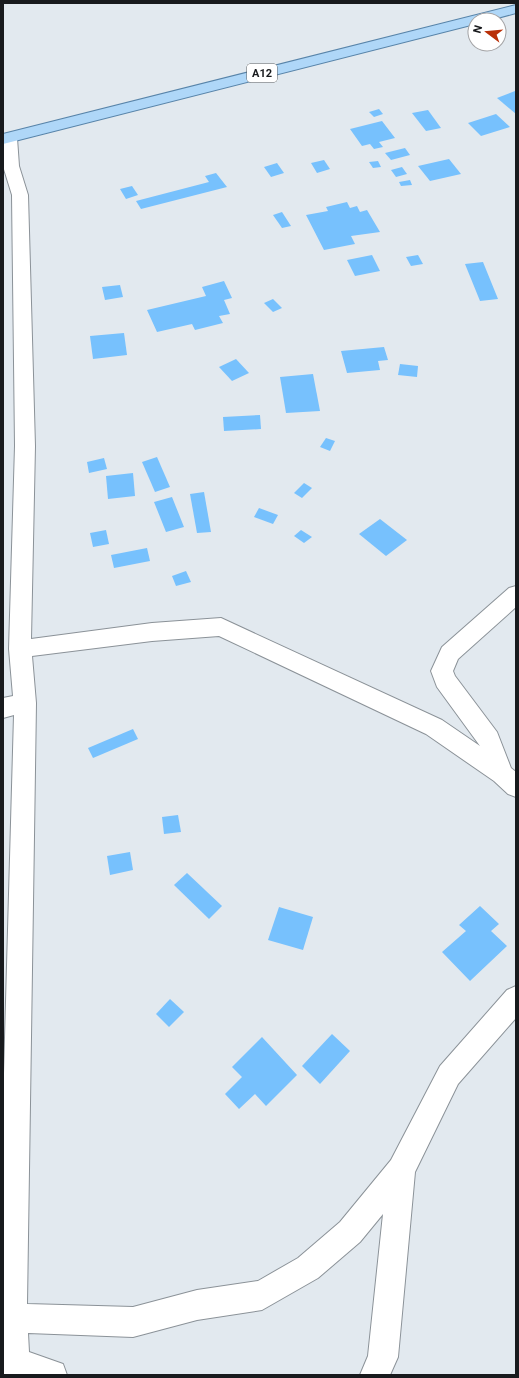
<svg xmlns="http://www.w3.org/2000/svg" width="519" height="1378" font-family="Roboto,sans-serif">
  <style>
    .building { fill: #77c1fd }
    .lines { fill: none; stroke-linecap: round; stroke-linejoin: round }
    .minor-casing { stroke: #8b9298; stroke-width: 2 }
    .major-casing { stroke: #5884a9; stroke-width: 2 }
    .minor { fill: #fff; fill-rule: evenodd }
    .major { fill: #afd7f8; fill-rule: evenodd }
    .labels { text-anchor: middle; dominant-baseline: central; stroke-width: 3; stroke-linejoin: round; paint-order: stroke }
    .shield { fill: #fff; stroke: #5d5f61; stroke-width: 1 }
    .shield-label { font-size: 11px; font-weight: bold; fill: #181a1d }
  </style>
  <rect width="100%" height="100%" fill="#e2e9ef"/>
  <g class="building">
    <polygon points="515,91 516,92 516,114 497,98"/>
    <polygon points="379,109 383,114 374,117 369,112"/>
    <polygon points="428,110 441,128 426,131 412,113"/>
    <polygon points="496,114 510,127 481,136 468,123"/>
    <polygon points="382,121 395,138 379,142 383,147 374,149 370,144 362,146 350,129"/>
    <polygon points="405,148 410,155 391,160 385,153"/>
    <polygon points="449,159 461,174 430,181 418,166"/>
    <polygon points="324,160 330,169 317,173 311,163"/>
    <polygon points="378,161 381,167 373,168 369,162"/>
    <polygon points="277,163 284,173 271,177 264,167"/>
    <polygon points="402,167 407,174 396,177 391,170"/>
    <polygon points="216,173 227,187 141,209 136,201 209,182 205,176"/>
    <polygon points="410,180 412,185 401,186 399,182"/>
    <polygon points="132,186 138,195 126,199 120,189"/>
    <polygon points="347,202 350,208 357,206 360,212 367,210 380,232 351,236 355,244 324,250 306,215 328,211 326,207"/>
    <polygon points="282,212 291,226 282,228 273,215"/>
    <polygon points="372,255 380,271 355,276 347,260"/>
    <polygon points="418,255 423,264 411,266 406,257"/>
    <polygon points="483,262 498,299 480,301 465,264"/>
    <polygon points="224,281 232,298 224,300 230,314 219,316 223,323 195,330 192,324 157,332 147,310 206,296 202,287"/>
    <polygon points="120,285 123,297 105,300 102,287"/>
    <polygon points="273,299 282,308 273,312 264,303"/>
    <polygon points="124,333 127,355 93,359 90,336"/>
    <polygon points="384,347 388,360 378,361 380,370 347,373 341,351"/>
    <polygon points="236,359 249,373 232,381 219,367"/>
    <polygon points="400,364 418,366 417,377 398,375"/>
    <polygon points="313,374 320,411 286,413 280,377"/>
    <polygon points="260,415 261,429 224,431 223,417"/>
    <polygon points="326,438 335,441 330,451 320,447"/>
    <polygon points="157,457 170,487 155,492 142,462"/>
    <polygon points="104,458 107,469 89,473 87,462"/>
    <polygon points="133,473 135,496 108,499 106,476"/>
    <polygon points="304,483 312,488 302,498 294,493"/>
    <polygon points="204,492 211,532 197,533 190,494"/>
    <polygon points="172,497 184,527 166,532 154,502"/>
    <polygon points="259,508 278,515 273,524 254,517"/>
    <polygon points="380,519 407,540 386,556 359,534"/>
    <polygon points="106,530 109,544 93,547 90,533"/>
    <polygon points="301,530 312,537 304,543 294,536"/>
    <polygon points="147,548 150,561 114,568 111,555"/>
    <polygon points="186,571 191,582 176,586 172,576"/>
    <polygon points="133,729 138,739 93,758 88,748"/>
    <polygon points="178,815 181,832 164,834 162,817"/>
    <polygon points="130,852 133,870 110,875 107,856"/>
    <polygon points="187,873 222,906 209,919 174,885"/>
    <polygon points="480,906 499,924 491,931 507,946 470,981 442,952 466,931 459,925"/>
    <polygon points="279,907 313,917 303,950 268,940"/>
    <polygon points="170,999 184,1012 169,1027 156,1014"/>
    <polygon points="332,1034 350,1051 320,1084 302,1066"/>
    <polygon points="262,1037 297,1075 266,1106 255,1094 239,1109 225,1094 242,1077 232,1067"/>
  </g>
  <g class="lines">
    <defs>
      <polygon id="minor" points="9,133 15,135 17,138 19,166 28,195 35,446 31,639 152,623 221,618 442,720 480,746 437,687 431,671 442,647 509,588 516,586 516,607 458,659 453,671 455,676 497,732 511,768 516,772 516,797 508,794 494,781 426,734 219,636 152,641 32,656 36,703 27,1304 133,1307 197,1290 258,1281 298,1258 340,1222 391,1160 440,1066 507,990 516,986 516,1018 458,1084 415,1172 398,1357 390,1375 360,1375 368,1356 383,1214 360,1242 318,1278 262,1310 197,1320 133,1337 28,1333 29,1352 63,1364 67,1375 3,1375 3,1109 14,715 3,718 3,698 13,696 9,649 15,446 12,195 3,166 3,135"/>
      <polygon id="major" points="516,5 516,13 490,20 475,20 475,24 3,144 3,134"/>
    </defs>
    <use href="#minor" class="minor-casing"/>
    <use href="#major" class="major-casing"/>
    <use href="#minor" class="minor"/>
    <use href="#major" class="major"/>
  </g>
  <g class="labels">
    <rect class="shield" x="247" y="64" width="30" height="18" rx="3"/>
    <g class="shield-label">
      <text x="262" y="73">A12</text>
    </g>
  </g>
  <rect width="519" height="1378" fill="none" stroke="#181a1d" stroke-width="8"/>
  <g transform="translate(487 32) rotate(286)"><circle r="19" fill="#ffffff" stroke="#a3a3a5"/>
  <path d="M0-3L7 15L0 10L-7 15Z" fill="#b92f07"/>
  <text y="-6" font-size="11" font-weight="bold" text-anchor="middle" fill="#181a1d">N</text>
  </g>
</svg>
